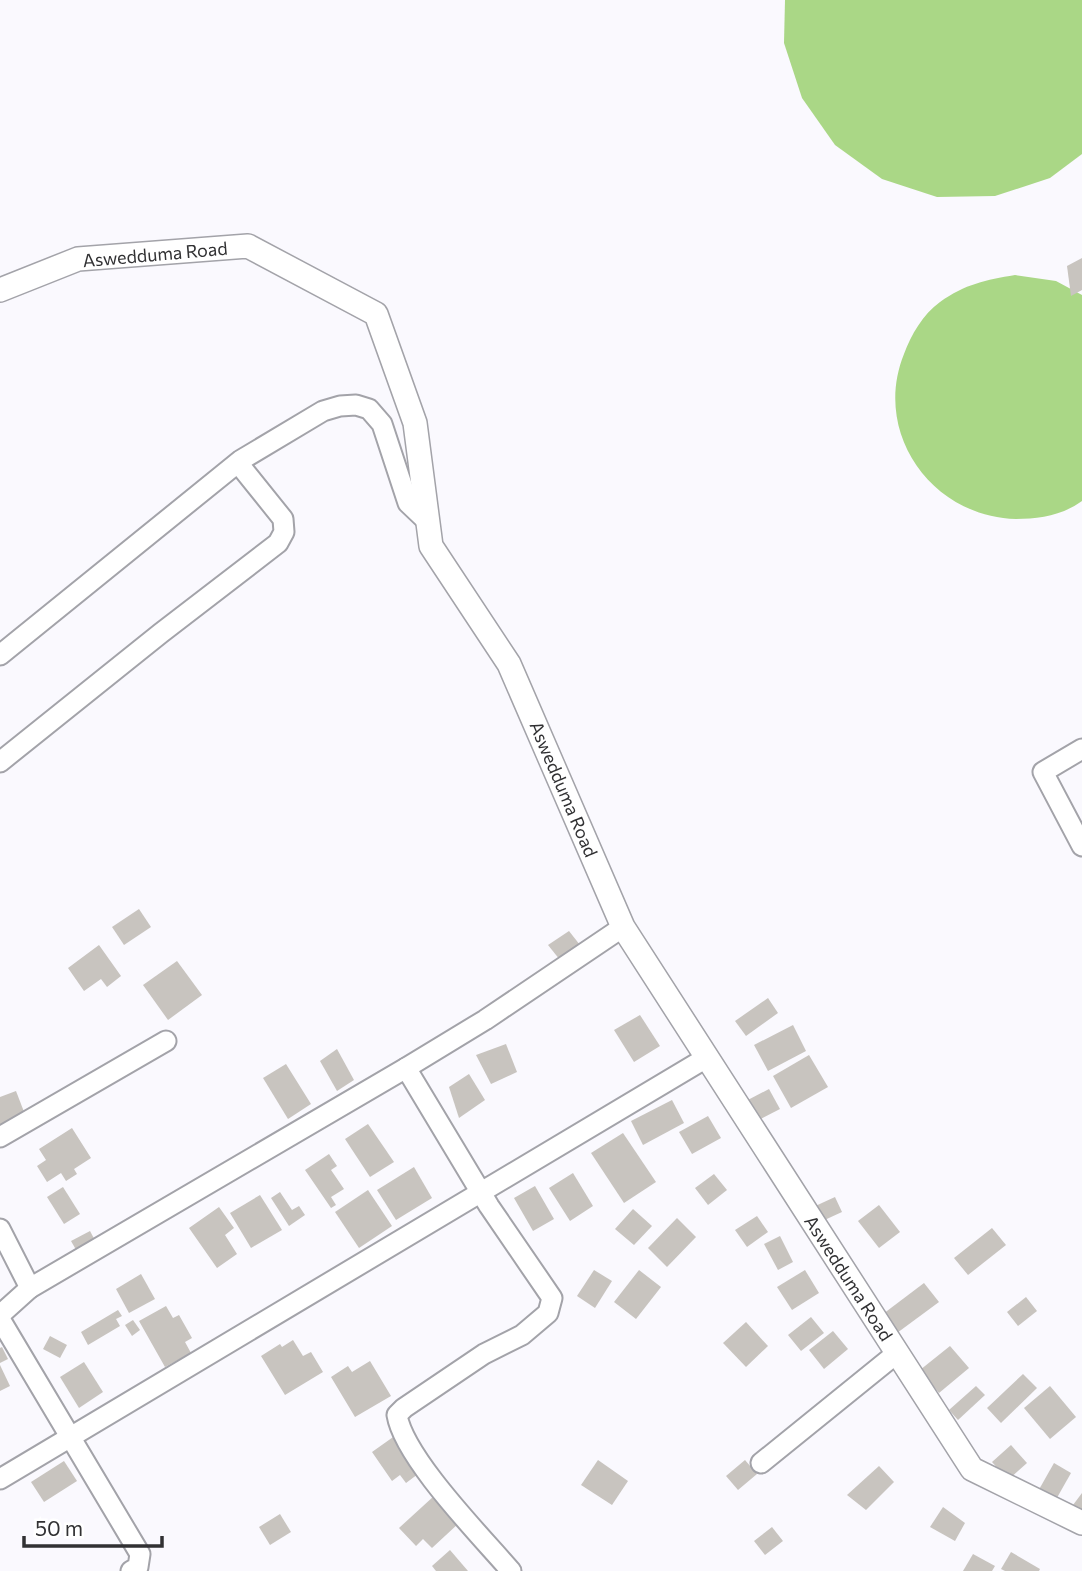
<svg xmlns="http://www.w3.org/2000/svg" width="1082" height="1571" font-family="Commissioner,sans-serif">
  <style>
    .green { fill: #aad786 }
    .building { fill: #c8c4bf }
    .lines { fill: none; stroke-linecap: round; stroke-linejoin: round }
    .minor-casing { stroke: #a3a3a9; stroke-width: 23 }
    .tertiary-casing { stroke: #a3a3a9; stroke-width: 26 }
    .minor { stroke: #fff; stroke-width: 19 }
    .tertiary { stroke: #fff; stroke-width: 23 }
    .labels { text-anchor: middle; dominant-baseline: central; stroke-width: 5; stroke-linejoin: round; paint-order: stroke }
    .street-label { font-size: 18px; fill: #313133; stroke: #fff }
  </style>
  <rect width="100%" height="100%" fill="#faf9fe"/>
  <g class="green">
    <polygon points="785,0 1082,0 1082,154 1050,178 995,196 937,197 882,179 835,145 802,98 784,43"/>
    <path d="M 1015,275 L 1056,281 L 1082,295 L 1082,501 C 1063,515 1039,519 1016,519 C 932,517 872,433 904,354 C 911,335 923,314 940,302 C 965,284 986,280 1015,275 Z"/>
  </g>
  <g class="building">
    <polygon points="1082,258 1082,290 1071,296 1067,266"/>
    <polygon points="139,909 151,927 124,945 112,927"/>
    <polygon points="569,931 580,945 560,960 548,945"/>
    <polygon points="99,945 121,976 107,987 101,979 84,991 68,968"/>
    <polygon points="177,961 202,995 168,1020 143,985"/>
    <polygon points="768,998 778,1013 746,1036 735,1021"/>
    <polygon points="640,1015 660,1046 634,1062 614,1030"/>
    <polygon points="793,1025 806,1051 768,1071 754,1045"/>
    <polygon points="506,1044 517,1072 491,1084 476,1055"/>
    <polygon points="337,1049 354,1080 337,1091 320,1061"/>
    <polygon points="809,1055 828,1087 791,1108 773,1076"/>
    <polygon points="286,1064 311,1104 288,1119 263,1078"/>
    <polygon points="469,1074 485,1100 459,1118 449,1087"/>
    <polygon points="769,1089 780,1109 755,1122 744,1102"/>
    <polygon points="16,1091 26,1117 0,1127 0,1097"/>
    <polygon points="672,1100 684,1123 643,1145 631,1121"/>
    <polygon points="708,1116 721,1138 692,1154 679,1132"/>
    <polygon points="368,1124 394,1162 370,1177 345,1139"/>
    <polygon points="72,1128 91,1158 74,1169 77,1174 66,1181 61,1173 47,1182 37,1166 46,1160 39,1149"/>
    <polygon points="623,1133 656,1182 624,1203 591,1153"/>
    <polygon points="329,1154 337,1166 331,1170 344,1189 331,1197 336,1205 331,1208 305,1170"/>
    <polygon points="414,1167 432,1198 396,1220 377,1190"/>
    <polygon points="573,1173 593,1206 570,1221 549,1188"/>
    <polygon points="714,1174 727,1190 708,1205 695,1188"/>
    <polygon points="535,1186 554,1219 533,1231 514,1198"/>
    <polygon points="63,1187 80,1214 64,1224 47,1197"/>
    <polygon points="368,1190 392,1226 359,1248 335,1212"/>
    <polygon points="280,1192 292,1210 299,1206 305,1215 289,1226 271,1198"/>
    <polygon points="260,1195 282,1230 251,1248 230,1213"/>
    <polygon points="835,1197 842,1212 818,1223 811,1208"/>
    <polygon points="879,1205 900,1232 879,1248 858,1221"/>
    <polygon points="219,1207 234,1228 225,1235 237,1254 217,1268 189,1228"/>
    <polygon points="633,1209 652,1226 634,1245 615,1229"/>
    <polygon points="757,1216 768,1232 747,1247 735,1230"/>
    <polygon points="677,1218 696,1237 667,1267 648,1248"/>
    <polygon points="992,1228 1006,1245 968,1275 954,1258"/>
    <polygon points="90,1231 97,1244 79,1255 71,1241"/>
    <polygon points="780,1236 793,1262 778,1270 764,1244"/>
    <polygon points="594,1270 612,1281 595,1308 577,1296"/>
    <polygon points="639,1270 661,1287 636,1319 614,1302"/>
    <polygon points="805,1270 819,1293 792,1310 777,1287"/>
    <polygon points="141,1274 155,1299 129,1313 116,1289"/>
    <polygon points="924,1283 939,1302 897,1333 883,1314"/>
    <polygon points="1026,1297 1037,1311 1018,1326 1007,1312"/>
    <polygon points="166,1306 173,1318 179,1315 192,1338 185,1342 191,1353 165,1367 139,1321"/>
    <polygon points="118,1310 122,1316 116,1319 120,1326 88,1345 81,1332"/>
    <polygon points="811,1317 824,1333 801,1351 788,1335"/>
    <polygon points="133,1320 140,1330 132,1336 125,1325"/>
    <polygon points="746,1322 768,1346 746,1367 723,1343"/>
    <polygon points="833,1331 848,1349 824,1369 809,1350"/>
    <polygon points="50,1336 67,1345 60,1358 43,1349"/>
    <polygon points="293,1340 303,1356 311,1352 323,1372 285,1395 261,1356 280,1344 282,1347"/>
    <polygon points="950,1346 969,1368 939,1393 920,1370"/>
    <polygon points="2,1347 8,1359 0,1363 0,1348"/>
    <polygon points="370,1361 391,1396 355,1417 331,1377 348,1366 352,1372"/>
    <polygon points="84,1362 103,1392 79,1408 60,1377"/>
    <polygon points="0,1365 10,1386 0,1391"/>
    <polygon points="1023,1374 1037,1388 1001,1423 987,1408"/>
    <polygon points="976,1386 985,1395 958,1420 949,1410"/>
    <polygon points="1050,1386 1076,1417 1050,1439 1024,1408"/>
    <polygon points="396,1435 418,1474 406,1483 400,1475 392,1481 372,1452"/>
    <polygon points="1011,1445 1027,1463 1008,1480 992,1462"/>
    <polygon points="598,1460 628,1481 612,1505 581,1485"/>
    <polygon points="745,1460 757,1474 738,1490 726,1476"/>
    <polygon points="64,1461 77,1481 44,1502 31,1482"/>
    <polygon points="1054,1463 1071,1473 1054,1503 1037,1493"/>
    <polygon points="879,1466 894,1482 866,1510 847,1495"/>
    <polygon points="1082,1493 1082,1512 1073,1505"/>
    <polygon points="434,1496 459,1523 432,1548 423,1539 416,1546 399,1528"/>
    <polygon points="943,1507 965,1523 955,1541 930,1527"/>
    <polygon points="280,1514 291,1532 270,1545 259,1527"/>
    <polygon points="772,1527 783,1541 765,1555 754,1541"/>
    <polygon points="450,1550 468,1571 436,1571 432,1566"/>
    <polygon points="1011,1552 1040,1569 1039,1571 1005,1571 1001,1569"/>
    <polygon points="973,1554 995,1566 992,1571 963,1571"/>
  </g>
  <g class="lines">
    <defs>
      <g id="minor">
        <polyline points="0,655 241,460 323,411 340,406 356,405 369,409 382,424 408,503 428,522"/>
        <polyline points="1082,749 1043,772 1082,846"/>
        <polyline points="0,762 161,633 278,543 284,532 283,519 238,463"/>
        <path d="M 406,1068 L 489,1206 L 552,1298 L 548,1313 L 522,1335 L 484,1354 L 404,1408 L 397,1415 C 404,1458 481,1536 511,1571"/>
        <polyline points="0,1137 166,1041"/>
        <polyline points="0,1229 30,1288 406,1068 485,1020 623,927"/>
        <polyline points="0,1315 30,1288"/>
        <polyline points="0,1319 140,1554 138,1567 131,1571"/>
        <polyline points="761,1463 897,1353"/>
        <polyline points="0,1479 701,1061"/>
      </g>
      <polyline id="tertiary" points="0,290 78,259 248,246 376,314 415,423 431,546 509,664 623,927 972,1469 1082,1523"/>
    </defs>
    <use href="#minor" class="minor-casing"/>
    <use href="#tertiary" class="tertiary-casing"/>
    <use href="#minor" class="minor"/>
    <use href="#tertiary" class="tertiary"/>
  </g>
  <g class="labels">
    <g class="street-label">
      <text transform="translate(155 254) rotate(-5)">Aswedduma Road</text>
      <text transform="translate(564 789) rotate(67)">Aswedduma Road</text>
      <text transform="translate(849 1278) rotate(57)">Aswedduma Road</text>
    </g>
  </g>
  <path d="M24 1536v10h138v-10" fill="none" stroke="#313133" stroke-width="3.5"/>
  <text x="35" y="1536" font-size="21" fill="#313133" stroke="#ffffff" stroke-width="5" paint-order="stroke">50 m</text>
</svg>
